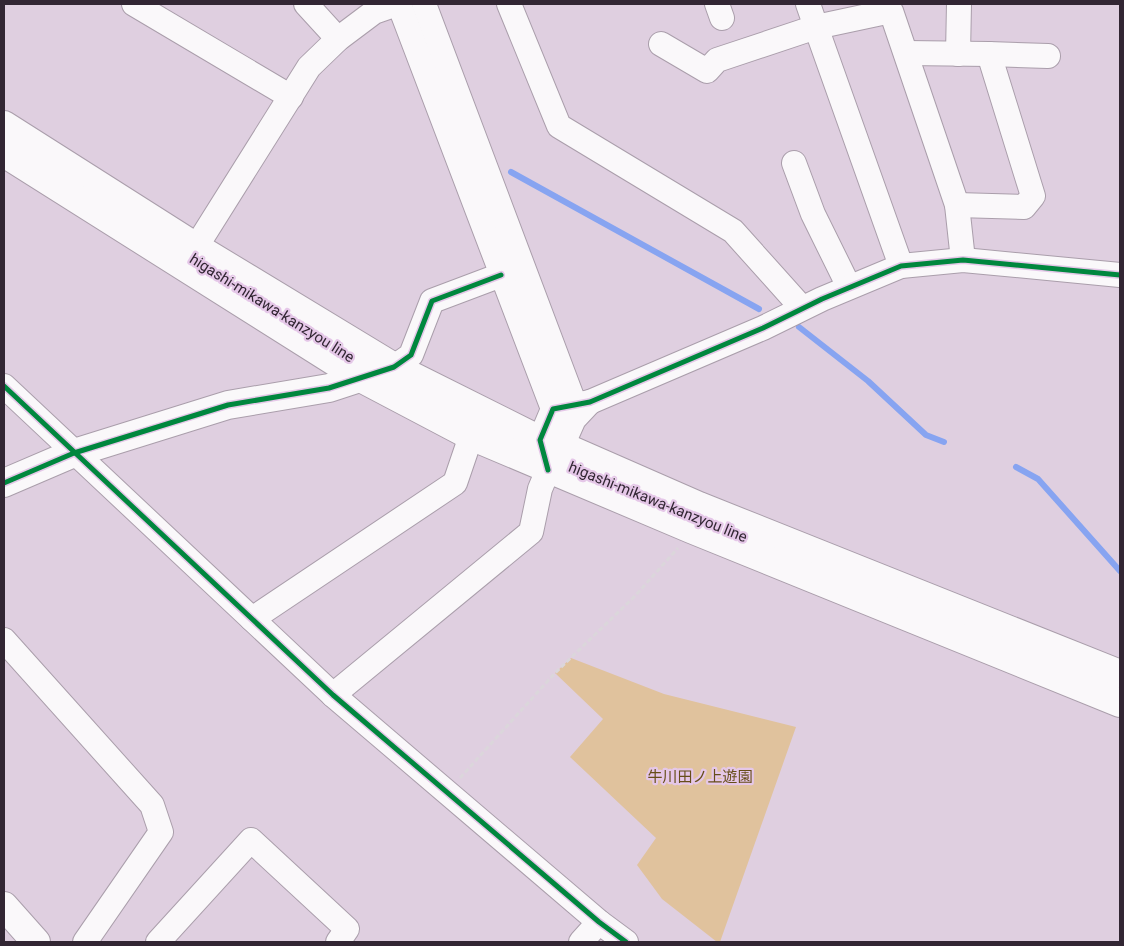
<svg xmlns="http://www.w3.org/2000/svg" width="1124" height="946" font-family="Roboto,'Noto Sans JP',sans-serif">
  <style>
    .green { fill: #e0c29d }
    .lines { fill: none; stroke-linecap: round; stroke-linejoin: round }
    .stream { stroke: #87a4f1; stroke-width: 6 }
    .street-casing { stroke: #aa9eab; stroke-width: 26 }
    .secondary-casing { stroke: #aa9eab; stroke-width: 30 }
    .primary-casing { stroke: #aa9eab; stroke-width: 30 }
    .path { stroke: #dbd6db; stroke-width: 3; stroke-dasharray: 5 2.5; stroke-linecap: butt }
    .street { stroke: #faf8fa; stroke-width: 24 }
    .secondary { stroke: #faf8fa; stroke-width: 28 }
    .primary { stroke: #faf8fa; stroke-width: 28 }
    .cycleway-casing { stroke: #e5c7e8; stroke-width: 8 }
    .cycleway { stroke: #00873e; stroke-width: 5 }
    .labels { text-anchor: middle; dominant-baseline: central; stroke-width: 4.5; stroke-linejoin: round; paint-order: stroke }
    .street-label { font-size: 15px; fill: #322633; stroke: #e5c7e8 }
    .park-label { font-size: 15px; fill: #664e19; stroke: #e5c7e8 }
  </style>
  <rect width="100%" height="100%" fill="#dfcfe0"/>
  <polygon class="green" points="571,658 664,694 796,727 720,942 717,942 662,899 637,865 656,838 570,757 603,719 555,673"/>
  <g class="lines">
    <g class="stream">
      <polyline points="511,172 759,309"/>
      <polyline points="799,327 868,381 926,435 944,442"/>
      <polyline points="1016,467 1038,479 1120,571"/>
    </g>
    <defs>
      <g id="street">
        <polyline points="134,4 291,97"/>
        <polyline points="306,4 338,39"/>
        <polyline points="399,4 553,409"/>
        <polyline points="424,4 575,405"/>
        <polyline points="509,4 559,126 733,231 802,308"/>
        <polyline points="717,4 722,18"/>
        <polyline points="808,4 816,27 891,11 957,205 963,260"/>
        <polyline points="661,44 707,71 717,60 816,27 901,266"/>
        <polyline points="906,53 989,54 1048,56"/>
        <polyline points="958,54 959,4"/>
        <polyline points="794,163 813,214 849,287"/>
        <polyline points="957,205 1024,207 1033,196 989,54"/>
        <polyline points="186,263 309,67 338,39 374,12 397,4"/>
        <polyline points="394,367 411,355 432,301 501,275"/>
        <polyline points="4,386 333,695 599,922 626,942"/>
        <polyline points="544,456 540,440 553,409 590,402 763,328 822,299 901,266 963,260 1120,275"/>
        <polyline points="252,619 455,483 471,436"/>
        <polyline points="4,640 152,805 161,832 85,942"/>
        <polyline points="333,695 531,532 540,489 548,470 562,446 574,419 590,402"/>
        <polyline points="158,942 251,840 347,929 338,942"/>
        <polyline points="581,942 599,922"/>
      </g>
      <g id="secondary">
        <polyline points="4,483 74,453 228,405 329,388 378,372"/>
        <polyline points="4,906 36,942"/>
      </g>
      <g id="primary">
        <polyline points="4,125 196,247 394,367 540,440 562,446 699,506 1120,674"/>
        <polyline points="4,153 359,377 471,436 691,529 1120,703"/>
      </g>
    </defs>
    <use href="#street" class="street-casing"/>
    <use href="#secondary" class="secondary-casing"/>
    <use href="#primary" class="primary-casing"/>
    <polyline class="path" points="460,778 555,673 635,596 678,548"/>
    <use href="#street" class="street"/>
    <use href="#secondary" class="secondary"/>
    <use href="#primary" class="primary"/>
    <defs>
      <g id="cycleway">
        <polyline points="4,386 333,695 599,922 626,942"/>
        <polyline points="548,470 540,440 553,409 590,402 763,328 822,299 901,266 963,260 1120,275"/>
        <polyline points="4,483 74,453 228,405 329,388 394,367 411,355 432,301 501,275"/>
      </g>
    </defs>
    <use href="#cycleway" class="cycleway-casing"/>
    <use href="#cycleway" class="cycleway"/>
  </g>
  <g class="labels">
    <g class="street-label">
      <text transform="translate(272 308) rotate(32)">higashi-mikawa-kanzyou line</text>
      <text transform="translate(658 502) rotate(22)">higashi-mikawa-kanzyou line</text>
    </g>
    <g class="park-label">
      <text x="700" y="777">牛川田ノ上遊園</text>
    </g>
  </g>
  <rect width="1124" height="946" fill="none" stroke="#322633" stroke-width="10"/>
</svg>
